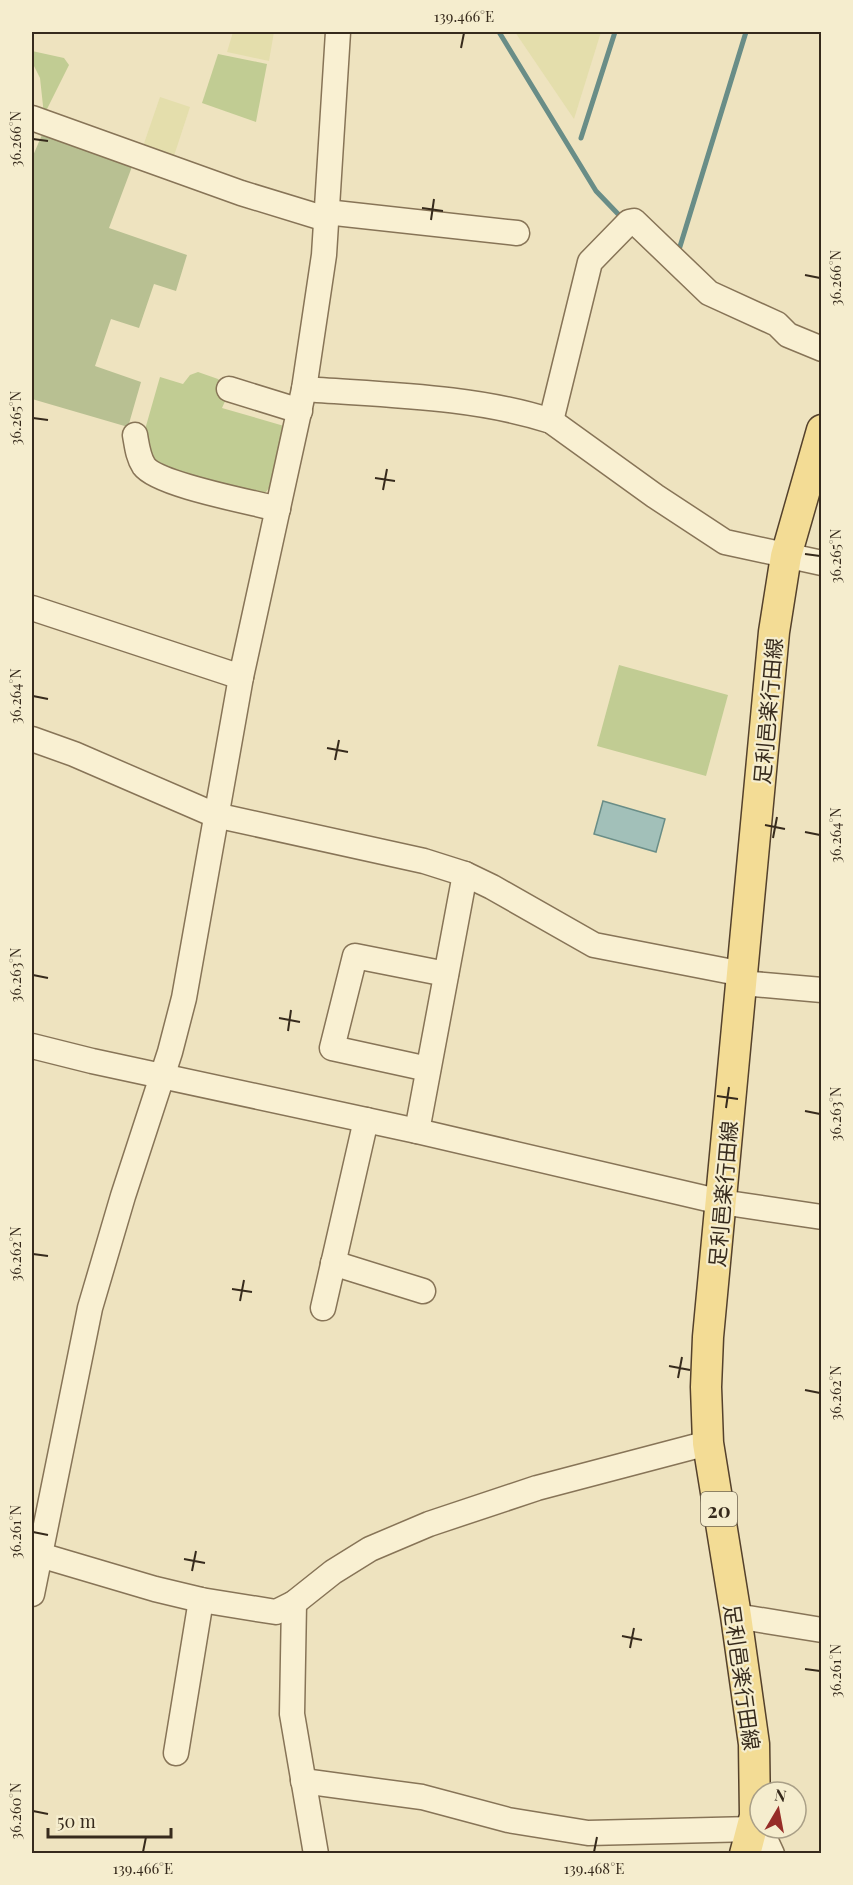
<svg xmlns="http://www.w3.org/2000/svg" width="853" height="1885" font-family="'Playfair Display','Noto Sans JP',serif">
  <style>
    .farmland { fill: #e4deac }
    .green { fill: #c1cc93 }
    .cemetery { fill: #b8c092 }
    .water { fill: #a2c0b9; stroke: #698d87; stroke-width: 1.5 }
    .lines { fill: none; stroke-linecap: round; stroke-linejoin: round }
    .stream { stroke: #698d87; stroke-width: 5 }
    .minor-casing { stroke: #877457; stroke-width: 27 }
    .major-casing { stroke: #54412c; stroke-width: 33 }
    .minor { stroke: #f9f0d2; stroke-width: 24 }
    .major { stroke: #f3dc95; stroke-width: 30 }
    .ticks { fill: none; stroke: #362a1c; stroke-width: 2 }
    .labels { text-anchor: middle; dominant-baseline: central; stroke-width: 4.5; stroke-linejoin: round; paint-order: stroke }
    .shield { fill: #f5edce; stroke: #6f6451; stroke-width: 1.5 }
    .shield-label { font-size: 20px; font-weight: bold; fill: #362a1c }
    .street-label { font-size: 21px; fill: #362a1c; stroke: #f5edce }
    .neatline { fill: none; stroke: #362a1c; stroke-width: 2 }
    .ticks-label { font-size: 15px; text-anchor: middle; fill: #362a1c }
  </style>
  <rect width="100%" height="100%" fill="#eee3bf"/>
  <g class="farmland">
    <polygon points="233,32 274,32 269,61 227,52"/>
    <polygon points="515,32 601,32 574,119"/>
    <polygon points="160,97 190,107 171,165 140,155"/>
  </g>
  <g class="green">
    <polygon points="32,51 64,58 69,65 44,115 40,78 32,62"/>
    <polygon points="218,54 267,64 256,122 202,103"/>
    <polygon points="198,372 218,379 224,385 226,399 222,408 284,426 269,488 266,492 258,493 164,467 152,459 144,433 160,377 183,384 190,375"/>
    <polygon points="619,665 728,695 706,776 597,746"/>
  </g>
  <polygon class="cemetery" points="44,130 133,164 109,228 187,255 176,291 154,284 139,328 111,319 95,366 141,382 128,427 32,399 32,158"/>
  <polygon class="water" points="603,801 665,819 656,852 594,834"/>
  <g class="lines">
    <g class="stream">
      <polyline points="499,32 596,191 619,215"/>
      <polyline points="581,138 615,32"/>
      <polyline points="678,253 746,32"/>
    </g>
    <defs>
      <g id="minor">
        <polyline points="32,118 241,193 326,219"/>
        <polyline points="326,212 517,233"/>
        <polyline points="229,389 300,411"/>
        <path d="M 304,389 C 384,395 474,396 551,421 L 655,496 L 725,542 L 822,563"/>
        <polyline points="551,421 590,262 629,222 634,221 709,293 777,324 788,335 822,349"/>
        <path d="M 135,435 C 137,446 138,457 144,466 C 158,485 252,502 278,509"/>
        <polyline points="32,608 241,677"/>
        <polyline points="32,739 74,754 215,815 424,861 465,874 492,887 594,945 743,974"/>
        <polyline points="742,983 822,990"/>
        <polyline points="32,1046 92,1061 417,1131 721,1202 822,1217"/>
        <polyline points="428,1069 332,1048 355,956 446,974"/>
        <polyline points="417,1131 465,874"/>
        <polyline points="333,1263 423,1291"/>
        <polyline points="323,1308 366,1120"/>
        <polyline points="40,1555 155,1589 201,1600 276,1612 294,1603 333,1572 370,1549 429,1524 537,1488 708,1443"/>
        <polyline points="32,1594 90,1308 123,1196 170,1052 184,998 241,677 304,389 324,255 338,32"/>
        <polyline points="294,1603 292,1714 316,1854"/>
        <polyline points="736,1616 822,1630"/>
        <polyline points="176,1753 201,1600"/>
        <polyline points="303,1781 422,1797 508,1820 588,1833 753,1829"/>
        <polyline points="760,1828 772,1854"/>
      </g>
      <polyline id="major" points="745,1854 755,1816 754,1744 736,1616 708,1443 706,1387 708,1337 774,632 786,556 822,430"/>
    </defs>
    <use href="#minor" class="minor-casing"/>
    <use href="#major" class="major-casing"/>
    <use href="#minor" class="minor"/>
    <use href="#major" class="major"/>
  </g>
  <path class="ticks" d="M 461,48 L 464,33M 33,139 L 48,141M 422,208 L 443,211M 431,220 L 434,199M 805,275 L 820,278M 33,418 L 48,420M 375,478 L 395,481M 383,490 L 387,469M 805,554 L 820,556M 33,696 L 48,699M 327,748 L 348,752M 335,760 L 339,740M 765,825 L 785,829M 805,832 L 820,835M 773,838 L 777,817M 33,975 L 48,978M 279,1018 L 300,1022M 288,1031 L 291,1010M 717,1096 L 738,1099M 726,1108 L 729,1087M 805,1111 L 820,1114M 33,1254 L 48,1256M 232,1289 L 252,1292M 240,1301 L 244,1280M 669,1366 L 690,1370M 678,1378 L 682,1357M 805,1390 L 820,1393M 33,1532 L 48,1535M 184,1559 L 205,1563M 192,1571 L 196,1551M 622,1636 L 642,1640M 630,1648 L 634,1628M 805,1669 L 820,1671M 33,1811 L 48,1814M 143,1852 L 146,1837M 594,1852 L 597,1837"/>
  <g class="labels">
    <rect class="shield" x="701" y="1492" width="36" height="34" rx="4.5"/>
    <g class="shield-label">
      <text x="719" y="1509">20</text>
    </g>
    <g class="street-label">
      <text transform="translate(767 711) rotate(-85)">足利邑楽行田線</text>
      <text transform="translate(722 1194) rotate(-85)">足利邑楽行田線</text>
      <text transform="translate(743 1677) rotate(82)">足利邑楽行田線</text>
    </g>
  </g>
  <rect width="853" height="1885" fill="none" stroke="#f5edce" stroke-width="66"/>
  <g transform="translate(778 1810) rotate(10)"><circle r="28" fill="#f5edce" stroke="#a99f87" stroke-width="1.5"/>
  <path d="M0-4.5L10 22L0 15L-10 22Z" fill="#962d27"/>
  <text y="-9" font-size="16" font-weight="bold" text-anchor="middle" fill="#362a1c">N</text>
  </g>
  <path d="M48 1828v9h123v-9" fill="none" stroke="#362a1c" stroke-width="3"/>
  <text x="57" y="1828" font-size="18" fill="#362a1c" stroke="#f5edce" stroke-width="4.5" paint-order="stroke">50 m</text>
  <rect x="33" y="33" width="787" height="1819" class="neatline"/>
  <g class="ticks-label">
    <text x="464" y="22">139.466°E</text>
    <text transform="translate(16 139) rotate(-90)" y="5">36.266°N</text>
    <text transform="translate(836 278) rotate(-90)" y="5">36.266°N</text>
    <text transform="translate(16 418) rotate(-90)" y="5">36.265°N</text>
    <text transform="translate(836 556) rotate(-90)" y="5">36.265°N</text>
    <text transform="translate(16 696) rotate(-90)" y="5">36.264°N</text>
    <text transform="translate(836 835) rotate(-90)" y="5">36.264°N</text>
    <text transform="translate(16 975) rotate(-90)" y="5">36.263°N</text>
    <text transform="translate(836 1114) rotate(-90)" y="5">36.263°N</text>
    <text transform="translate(16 1254) rotate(-90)" y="5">36.262°N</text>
    <text transform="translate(836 1393) rotate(-90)" y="5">36.262°N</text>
    <text transform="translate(16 1532) rotate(-90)" y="5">36.261°N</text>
    <text transform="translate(836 1671) rotate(-90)" y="5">36.261°N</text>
    <text transform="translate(16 1811) rotate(-90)" y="5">36.260°N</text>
    <text x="143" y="1874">139.466°E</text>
    <text x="594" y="1874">139.468°E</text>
  </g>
</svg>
